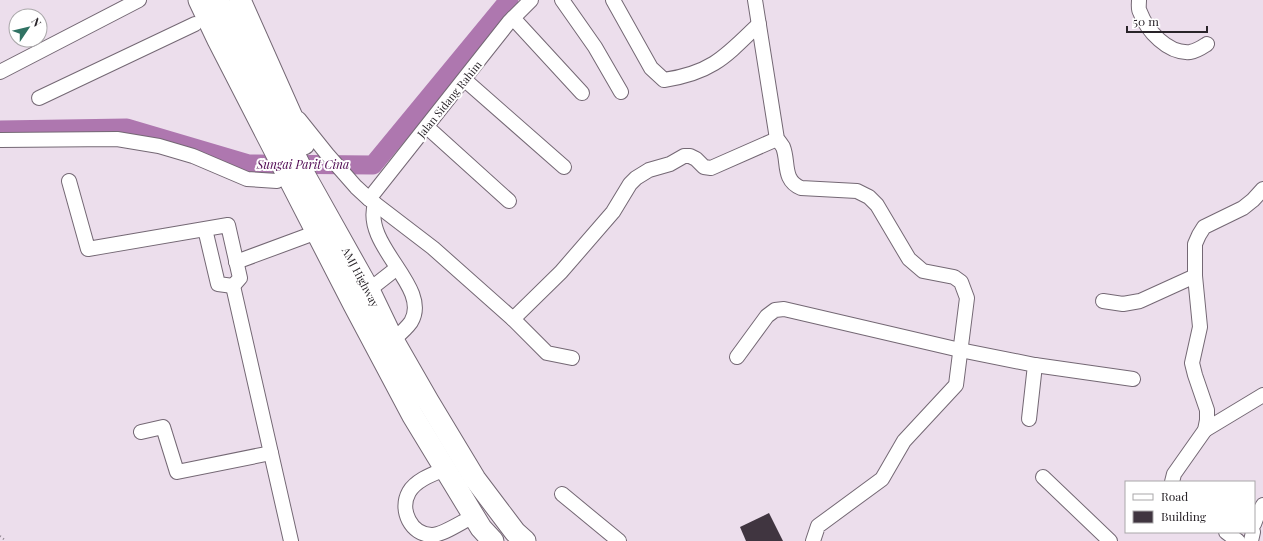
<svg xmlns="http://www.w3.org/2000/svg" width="1263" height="541" font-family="'Playfair Display',serif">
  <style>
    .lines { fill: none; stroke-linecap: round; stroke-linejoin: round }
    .river { stroke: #ae77af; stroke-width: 19 }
    .building { fill: #403540 }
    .minor-casing { stroke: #746874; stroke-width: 16 }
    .highway-casing { stroke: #746874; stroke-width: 23 }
    .path { stroke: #8d838d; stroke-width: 2; stroke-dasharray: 1 3; stroke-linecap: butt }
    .minor { stroke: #fff; stroke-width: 14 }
    .highway { stroke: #fff; stroke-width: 21 }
    .labels { text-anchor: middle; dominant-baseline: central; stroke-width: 4; stroke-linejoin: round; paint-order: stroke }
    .street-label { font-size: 11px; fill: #292429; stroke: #fff }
    .water-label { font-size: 12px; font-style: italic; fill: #4d0650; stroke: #fff }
  </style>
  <rect width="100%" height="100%" fill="#ecdeec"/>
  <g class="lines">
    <polyline class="river" points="0,130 127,128 249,164 373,165 509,0"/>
  </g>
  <polygon class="building" points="769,513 783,541 746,541 740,527"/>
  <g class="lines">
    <defs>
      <g id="minor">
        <polyline points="562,0 595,47 621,92"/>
        <path d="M 613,0 L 651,68 L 664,80 C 712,73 726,56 759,24"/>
        <path d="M 755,0 L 777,139 C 779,141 781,144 783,147 C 789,162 782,180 801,188 L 857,191 L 869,197 L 877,205 L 909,259 L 923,271 L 954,277 L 961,282 L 967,298 L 956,385 L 904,441 L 882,479 L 818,526 L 813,541"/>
        <path d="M 1139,0 C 1139,4 1138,9 1140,12 C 1147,31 1168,54 1190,52 C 1197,51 1201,48 1207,44"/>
        <polyline points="513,18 582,93"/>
        <polyline points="0,72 139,0"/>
        <polyline points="465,80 564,167"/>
        <polyline points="39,98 195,24"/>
        <polyline points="299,119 327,154 356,187 369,199 433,248 513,319 547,353 572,358"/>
        <polyline points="427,127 509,201"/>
        <polyline points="0,140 117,139 159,146 193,156 247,179 277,181"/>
        <polyline points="69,181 88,249 228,225 240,278 233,286 218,284 205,229"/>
        <polyline points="369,199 509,22 531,0"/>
        <path d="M 375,204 C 362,246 432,287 411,322 C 406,329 400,334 393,340"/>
        <polyline points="236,262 309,235"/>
        <polyline points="233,286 291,541"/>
        <polyline points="369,290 397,268"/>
        <polyline points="1103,301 1123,304 1140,301 1195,276"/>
        <polyline points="513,319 561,272 613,212 630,184 636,178 649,170 670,164 684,156 690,156 696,159 704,167 711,168 777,139"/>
        <polyline points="737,357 767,316 775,310 784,309 960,350 1035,365 1133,379"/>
        <polyline points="1029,419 1035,365"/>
        <polyline points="1205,430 1263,395"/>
        <polyline points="141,432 163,427 177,472 271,453"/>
        <path d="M 445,469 C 433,474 416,480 409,492 C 399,510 411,535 432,535 C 443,535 463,521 474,516"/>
        <polyline points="1043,477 1110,541"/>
        <polyline points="1172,482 1174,474 1205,430 1207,420 1207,410 1195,375 1192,363 1200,327 1195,276 1195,244 1199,235 1204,227 1243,208 1253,200 1263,189"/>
        <polyline points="562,494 619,541"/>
        <polyline points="1254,524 1257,516 1263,505"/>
        <polyline points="1226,532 1238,541"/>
        <polyline points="1251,541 1253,532"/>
      </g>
      <g id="highway">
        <polyline points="199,0 218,40 354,305 413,416 481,528 493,541"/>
        <polyline points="218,0 304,174 369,290 393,340 428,401 475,479 515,532 525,541"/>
        <polyline points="240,0 304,144"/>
      </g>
    </defs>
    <use href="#minor" class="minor-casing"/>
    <use href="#highway" class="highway-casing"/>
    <polyline class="path" points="0,536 6,541"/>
    <use href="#minor" class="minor"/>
    <use href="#highway" class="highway"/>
  </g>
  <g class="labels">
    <g class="street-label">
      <text transform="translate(449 99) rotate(-51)">Jalan Sidang Rahim</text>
      <text transform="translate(361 277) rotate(62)">AMJ Highway</text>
    </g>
    <g class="water-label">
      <text x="303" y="164">Sungai Parit Cina</text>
    </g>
  </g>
  <rect x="1125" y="481" width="130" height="52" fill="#ffffff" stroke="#a9a7a9"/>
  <rect x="1133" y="494" width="20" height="6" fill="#ffffff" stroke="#a9a7a9"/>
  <text x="1161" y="501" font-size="12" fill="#292429">Road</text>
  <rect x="1133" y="511" width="20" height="12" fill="#403540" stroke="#a9a7a9"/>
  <text x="1161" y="521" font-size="12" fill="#292429">Building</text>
  <g transform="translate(28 28) rotate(55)"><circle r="19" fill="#ffffff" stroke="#a9a7a9"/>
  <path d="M0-3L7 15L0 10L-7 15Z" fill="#307263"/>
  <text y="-6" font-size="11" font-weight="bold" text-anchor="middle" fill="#292429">N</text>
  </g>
  <path d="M1127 26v6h80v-6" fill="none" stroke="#292429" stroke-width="2"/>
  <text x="1133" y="26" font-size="12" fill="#292429" stroke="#ffffff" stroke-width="3" paint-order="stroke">50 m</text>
</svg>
